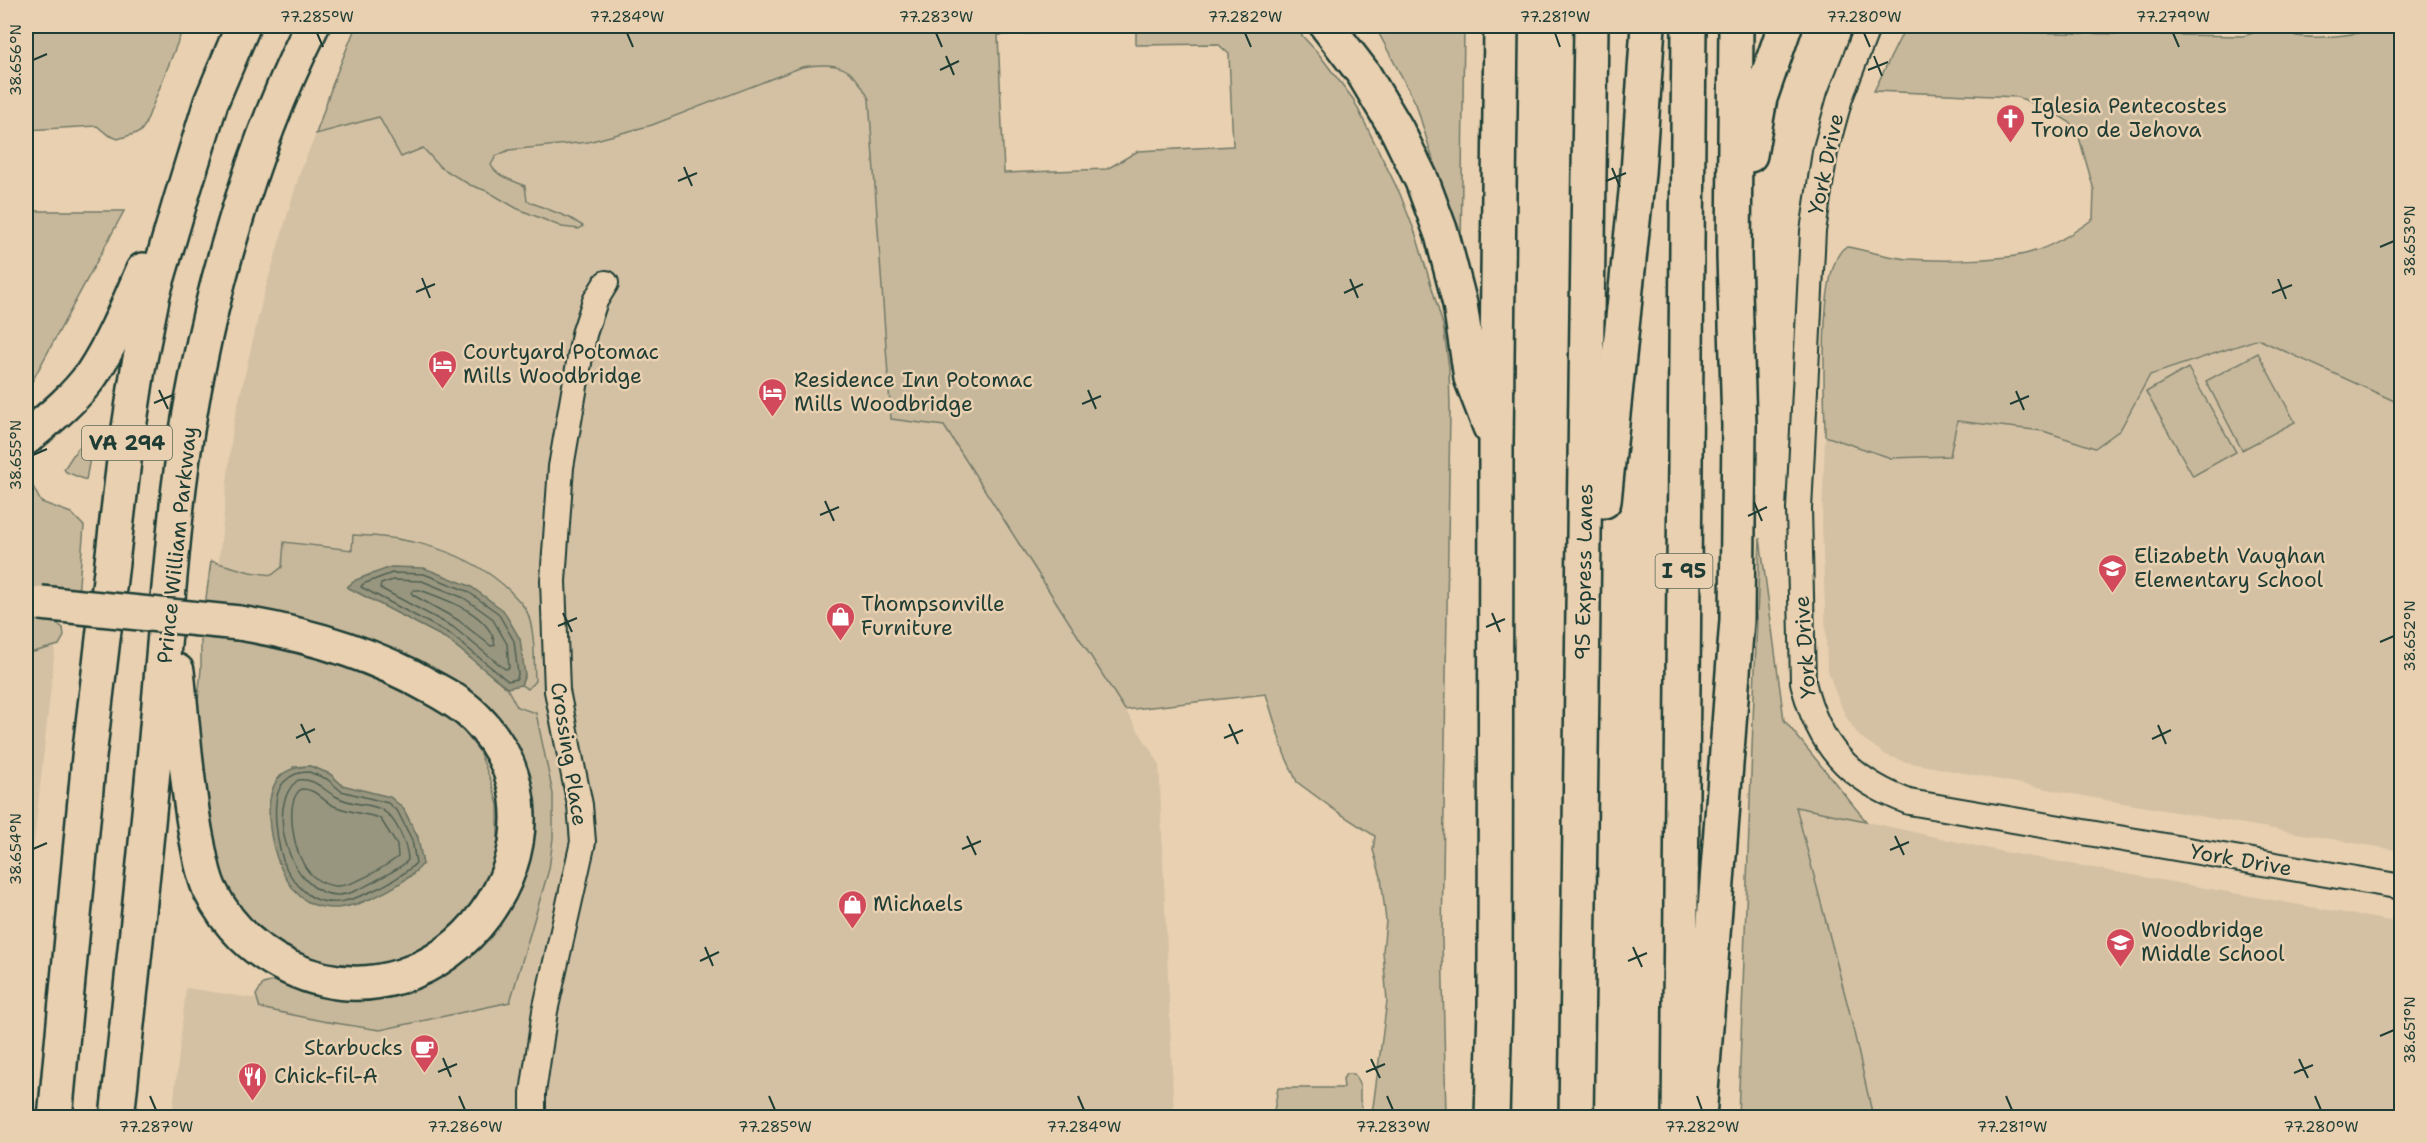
<svg xmlns="http://www.w3.org/2000/svg" width="2427" height="1143" font-family="'Shantell Sans',sans-serif">
  <style>
    .built { fill: #d4c1a4 }
    .green { fill: #c7b89b; stroke: #737a68; stroke-width: 1.5; fill-rule: evenodd }
    .water { fill: #99967f; stroke: #687261; stroke-width: 1.5 }
    .lines { fill: none; stroke-linecap: round; stroke-linejoin: round }
    .shore { stroke: #506152; stroke-width: 1.5 }
    .minor-casing { stroke: #1f3d34; stroke-width: 28 }
    .highway-casing { stroke: #1f3d34; stroke-width: 38 }
    .minor { stroke: #e8d0b0; stroke-width: 24 }
    .highway { stroke: #e8d0b0; stroke-width: 33 }
    .highway-bridge-casing { stroke: #1f3d34; stroke-width: 38; stroke-linecap: butt }
    .highway-bridge { stroke: #e8d0b0; stroke-width: 33 }
    .ticks { fill: none; stroke: #1f3d34; stroke-width: 2 }
    .labels { text-anchor: middle; dominant-baseline: central; stroke-width: 5; stroke-linejoin: round; paint-order: stroke }
    .shield { fill: #e8d0b0; stroke: #5b6959; stroke-width: 1.5 }
    .shield-label { font-size: 20px; font-weight: bold; fill: #1f3d34 }
    .poi-label { font-size: 21px; fill: #1f3d34; stroke: #e8d0b0; text-anchor: start }
    .street-label { font-size: 21px; fill: #1f3d34; stroke: #e8d0b0 }
    .neatline { fill: none; stroke: #1f3d34; stroke-width: 2 }
    .ticks-label { font-size: 15px; text-anchor: middle; fill: #1f3d34 }
  </style>
  <rect width="100%" height="100%" fill="#e8d0b0"/>
  <filter id="ink" filterUnits="userSpaceOnUse"><feTurbulence type="fractalNoise" baseFrequency=".0167" numOctaves="2"/><feDisplacementMap in="SourceGraphic" scale="12" xChannelSelector="R" yChannelSelector="G"/><feConvolveMatrix kernelMatrix="1 2 1 2 8 2 1 2 1" color-interpolation-filters="sRGB"/></filter>
  <g filter="url(#ink)">
    <g class="built">
      <polygon points="845,50 869,99 891,418 944,426 1159,763 1174,1117 172,1118 186,988 317,1008 396,1007 541,876 449,669 217,579 233,425 263,297 300,172 316,134 379,117 429,145 497,151 529,149 588,142 652,125 686,113"/>
      <polygon points="1826,303 2401,308 2401,851 2094,798 1906,762 1886,755 1859,736 1846,717 1834,689 1827,667 1822,522 1825,436"/>
      <polygon points="26,637 56,640 26,915"/>
      <polygon points="1796,806 1999,851 2401,923 2401,1117 1873,1117 1849,1010"/>
    </g>
    <g class="green">
      <polygon points="26,26 184,26 145,125 140,132 118,139 108,135 97,126 26,130"/>
      <path d="M 356,26 L 1293,26 L 1318,53 L 1353,99 L 1400,194 L 1416,235 L 1443,325 L 1449,368 L 1450,410 L 1442,940 L 1446,1117 L 1273,1117 L 1278,1088 L 1344,1088 L 1343,1079 L 1346,1074 L 1354,1074 L 1360,1086 L 1360,1100 L 1363,1113 L 1370,1114 L 1373,1107 L 1387,1001 L 1383,952 L 1386,921 L 1381,877 L 1373,850 L 1375,836 L 1336,811 L 1297,782 L 1284,753 L 1266,694 L 1125,710 L 944,426 L 891,419 L 869,99 C 853,66 838,61 802,67 L 652,125 L 588,142 L 509,150 L 496,156 L 491,165 C 499,179 512,179 525,186 L 527,201 L 570,218 L 583,226 L 579,229 L 562,227 L 516,208 L 487,191 L 470,185 L 440,167 L 423,148 L 401,157 L 379,117 L 316,134 L 334,80 ZM 1136,30 L 1136,45 L 1218,44 L 1229,54 L 1233,146 L 1138,151 L 1107,169 L 1004,173 L 998,35 Z"/>
      <polygon points="1375,26 1464,26 1461,251 1416,104"/>
      <path d="M 1906,26 L 1954,26 L 1964,33 L 1970,26 L 1985,26 L 1986,32 L 2243,36 L 2267,29 L 2266,26 L 2275,26 C 2293,44 2341,36 2365,32 C 2377,30 2389,25 2401,26 L 2401,404 L 2258,339 L 2150,375 L 2120,430 L 2095,448 L 2043,431 L 1957,421 L 1950,456 L 1891,458 L 1825,436 C 1825,398 1817,271 1844,248 L 1848,247 C 1868,251 1888,257 1908,259 C 1937,261 2005,261 2032,252 C 2054,246 2075,232 2093,219 L 2094,190 L 2077,130 L 2069,122 L 2050,110 L 2018,97 L 1874,91 Z"/>
      <polygon points="26,211 124,211 29,387 26,390"/>
      <polygon points="2258,353 2295,422 2242,450 2206,381"/>
      <polygon points="2188,368 2236,452 2193,476 2146,392"/>
      <polygon points="83,445 87,445 91,452 86,480 66,472 64,469 77,449"/>
      <polygon points="28,477 41,502 71,513 84,526 78,595 26,590 26,478"/>
      <path d="M 353,535 C 408,536 469,551 510,591 C 517,599 526,606 529,617 C 535,636 534,660 535,681 L 528,689 L 521,685 L 525,675 L 373,573 L 357,580 L 347,587 L 447,639 L 507,688 L 517,707 L 536,713 L 553,794 L 553,838 L 549,869 L 510,1002 L 380,1030 L 322,1021 L 260,1008 L 256,995 L 263,984 L 274,981 L 306,994 L 341,1000 L 370,998 L 409,988 L 488,930 L 520,780 L 387,648 L 335,628 L 303,620 L 205,606 L 211,561 L 250,572 L 272,575 L 282,567 L 284,542 L 352,550 Z"/>
      <polygon points="1760,538 1784,720 1866,821 1796,807 1849,1010 1873,1117 1738,1117"/>
      <polygon points="26,619 56,623 63,628 64,636 59,645 26,654"/>
      <path d="M 201,632 L 281,642 L 390,680 L 439,709 L 465,733 L 479,751 L 491,781 L 498,805 L 498,839 L 495,864 L 463,922 L 408,960 L 346,971 L 265,941 L 213,873 L 194,744 L 201,669 ZM 309,766 L 330,774 L 342,785 L 403,808 L 418,837 L 413,875 L 376,896 L 354,906 L 293,767 Z"/>
    </g>
    <g class="water">
      <polygon points="391,567 424,568 470,586 503,610 520,639 525,675 521,685 507,688 447,639 347,587 356,580"/>
      <path d="M 310,766 L 330,774 L 342,785 L 390,797 L 403,808 L 418,838 L 423,864 C 409,879 389,891 370,899 C 350,907 332,912 312,904 C 277,890 257,810 277,780 C 285,769 297,767 310,766 Z"/>
    </g>
    <g class="lines">
      <g class="shore">
        <polygon points="392,573 424,574 467,591 498,613 514,641 518,674 517,679 508,681 450,634 361,587 363,584"/>
        <polygon points="393,580 422,581 464,598 492,618 507,644 509,668 505,669 453,627 380,588 381,584"/>
        <path d="M 414,590 L 420,590 C 446,600 490,613 495,645 L 491,646 L 458,620 L 413,595 L 411,592 Z"/>
        <path d="M 309,772 L 327,779 L 341,791 L 388,803 L 398,812 L 412,840 L 416,863 C 404,875 386,885 370,892 C 352,900 331,908 312,897 C 303,892 292,879 287,870 C 278,851 268,798 284,782 C 292,774 299,772 309,772 Z"/>
        <path d="M 298,780 C 315,778 322,789 335,796 C 363,812 381,795 399,830 C 404,840 408,849 408,860 C 400,869 387,874 377,880 C 366,886 351,895 338,895 C 291,896 263,806 298,780 Z"/>
        <path d="M 301,789 C 316,788 322,801 334,806 C 349,812 365,814 380,818 L 397,845 L 398,857 C 384,867 353,887 336,886 C 322,885 309,876 303,863 C 294,847 284,802 301,789 Z"/>
      </g>
      <defs>
        <g id="minor">
          <path d="M 1868,26 L 1840,98 L 1825,152 L 1813,231 L 1799,509 L 1803,682 C 1818,745 1848,779 1909,802 L 2402,887"/>
          <polyline points="533,1118 533,1093 545,1011 583,842 580,805 557,691 553,581 561,467 584,334 595,301 606,283"/>
        </g>
        <g id="highway">
          <polyline points="1327,26 1363,73 1397,130 1422,181 1442,235 1460,304 1471,378 1490,427"/>
          <polyline points="1750,155 1760,98 1785,26"/>
          <path d="M 26,438 C 49,419 74,399 92,374 C 113,342 128,305 143,270"/>
          <polyline points="1604,501 1638,173 1648,26"/>
          <path d="M 177,671 C 183,726 186,781 196,835 C 200,854 202,873 210,890 C 227,925 255,952 290,968 C 445,1040 593,837 476,718 C 462,704 446,695 429,686 C 370,652 306,634 239,623"/>
          <polyline points="55,1118 89,757 124,461 138,369 153,294 181,199 211,102 243,26"/>
          <path d="M 117,1118 C 130,995 144,872 155,749 C 163,662 169,574 179,487 C 198,333 243,164 312,26"/>
          <polyline points="1492,1118 1495,1005 1496,442 1501,26"/>
          <polyline points="1576,1118 1591,26"/>
          <polyline points="1679,1118 1689,26"/>
          <polyline points="1699,1118 1737,620 1739,426 1734,256 1736,26"/>
        </g>
      </defs>
      <use href="#minor" class="minor-casing"/>
      <use href="#highway" class="highway-casing"/>
      <use href="#minor" class="minor"/>
      <use href="#highway" class="highway"/>
      <defs>
        <polyline id="highway-bridge" points="41,603 239,623"/>
      </defs>
      <use href="#highway-bridge" class="highway-bridge-casing"/>
      <use href="#highway-bridge" class="highway-bridge"/>
    </g>
  </g>
  <path class="ticks" d="M 317,33 L 323,47M 627,33 L 633,47M 936,33 L 942,47M 1245,33 L 1251,47M 1555,33 L 1560,47M 1864,33 L 1870,47M 2173,33 L 2179,47M 946,56 L 954,75M 1874,56 L 1882,76M 33,60 L 47,54M 940,70 L 959,61M 1868,70 L 1888,62M 684,167 L 692,186M 1612,168 L 1620,187M 678,181 L 697,173M 1606,181 L 1626,173M 2380,247 L 2394,241M 422,278 L 430,298M 1350,279 L 1358,298M 2278,279 L 2286,299M 416,292 L 435,284M 1344,293 L 1363,284M 2272,293 L 2292,285M 159,390 L 168,409M 1088,390 L 1096,409M 2016,391 L 2024,410M 154,403 L 173,395M 1082,404 L 1101,396M 2010,404 L 2029,396M 33,455 L 47,449M 825,501 L 834,521M 1754,502 L 1762,521M 820,515 L 839,507M 1748,516 L 1767,507M 563,613 L 572,632M 1492,613 L 1500,632M 558,626 L 577,618M 1486,627 L 1505,619M 2380,642 L 2394,636M 301,724 L 310,743M 1229,724 L 1238,744M 2158,725 L 2166,744M 296,738 L 315,729M 1224,738 L 1243,730M 2152,739 L 2171,730M 967,836 L 976,855M 1895,836 L 1904,855M 33,849 L 47,843M 962,849 L 981,841M 1890,850 L 1909,842M 705,947 L 713,966M 1633,947 L 1642,967M 700,961 L 719,952M 1628,961 L 1647,953M 2380,1036 L 2394,1030M 443,1058 L 451,1077M 1371,1059 L 1380,1078M 2299,1059 L 2308,1078M 438,1072 L 457,1064M 1366,1072 L 1385,1064M 2294,1073 L 2313,1065M 150,1096 L 156,1110M 459,1096 L 465,1110M 769,1096 L 775,1110M 1078,1096 L 1084,1110M 1387,1096 L 1393,1110M 1697,1096 L 1702,1110M 2006,1096 L 2012,1110M 2315,1096 L 2321,1110"/>
  <defs>
    <symbol id="church-pin" viewBox="-11 -11 22 30"><path d="M0 17L-7.5 6A9.5 9.5 0 1 1 7.5 6Z" fill="#d1495b" stroke="#e8d0b0"/><path d="M-1.2-6h2.4v3.5h3.3v2.4h-3.3V6h-2.4V-.1h-3.3v-2.4h3.3Z" fill="#fff"/></symbol>
    <symbol id="hotel-pin" viewBox="-11 -11 22 30"><path d="M0 17L-7.5 6A9.5 9.5 0 1 1 7.5 6Z" fill="#d1495b" stroke="#e8d0b0"/><path d="M-6-4.5h1.5V1H6V5H4.5V3h-9V5H-6ZM-4 0a1.8 1.8 0 1 1 3.6 0ZM.5 0V-2.5h3Q6-2.5 6 0Z" fill="#fff"/></symbol>
    <symbol id="school-pin" viewBox="-11 -11 22 30"><path d="M0 17L-7.5 6A9.5 9.5 0 1 1 7.5 6Z" fill="#d1495b" stroke="#e8d0b0"/><path d="M0-5L7-2L0 1L-7-2ZM-4 1L0 2.5L4 1V4Q0 6-4 4Z" fill="#fff"/></symbol>
    <symbol id="shop-pin" viewBox="-11 -11 22 30"><path d="M0 17L-7.5 6A9.5 9.5 0 1 1 7.5 6Z" fill="#d1495b" stroke="#e8d0b0"/><path d="M-5-2.5h2.3a2.7 3.5 0 0 1 5.4 0H5L5.5 6h-11ZM-1.5-2.5h3a1.5 2.3 0 0 0-3 0Z" fill="#fff"/></symbol>
    <symbol id="cafe-pin" viewBox="-11 -11 22 30"><path d="M0 17L-7.5 6A9.5 9.5 0 1 1 7.5 6Z" fill="#d1495b" stroke="#e8d0b0"/><path d="M-5.5-4.5H6V0H3Q3 3.5 0 3.5H-2.5Q-5.5 3.5-5.5 0ZM3-3.2v2h1.7v-2ZM-6 4.5H4V6H-6Z" fill="#fff"/></symbol>
    <symbol id="restaurant-pin" viewBox="-11 -11 22 30"><path d="M0 17L-7.5 6A9.5 9.5 0 1 1 7.5 6Z" fill="#d1495b" stroke="#e8d0b0"/><path d="M-5-6h1v4h1v-4h1v4h1v-4h1v5L-1.5 .5V6h-2V.5L-5-1ZM5-6V6H3V1.5H1.5Q1.5-4 5-6Z" fill="#fff"/></symbol>
  </defs>
  <g fill-rule="evenodd">
    <use href="#church-pin" x="1994" y="102" width="33" height="45"/>
    <use href="#hotel-pin" x="426" y="348" width="33" height="45"/>
    <use href="#hotel-pin" x="756" y="376" width="33" height="45"/>
    <use href="#school-pin" x="2096" y="552" width="33" height="45"/>
    <use href="#shop-pin" x="824" y="600" width="33" height="45"/>
    <use href="#shop-pin" x="836" y="888" width="33" height="45"/>
    <use href="#school-pin" x="2104" y="926" width="33" height="45"/>
    <use href="#cafe-pin" x="408" y="1032" width="33" height="45"/>
    <use href="#restaurant-pin" x="236" y="1060" width="33" height="45"/>
  </g>
  <g class="labels">
    <g class="shield">
      <rect x="82" y="426" width="90" height="34" rx="4.5"/>
      <rect x="1655.5" y="554" width="57" height="34" rx="4.5"/>
    </g>
    <g class="shield-label">
      <text x="127" y="443">VA 294</text>
      <text x="1684" y="571">I 95</text>
    </g>
    <g class="poi-label">
      <text x="2031" y="106">Iglesia Pentecostes<tspan x="2031" dy="24">Trono de Jehova</tspan></text>
      <text x="463" y="352">Courtyard Potomac<tspan x="463" dy="24">Mills Woodbridge</tspan></text>
      <text x="794" y="380">Residence Inn Potomac<tspan x="794" dy="24">Mills Woodbridge</tspan></text>
      <text x="2134" y="556">Elizabeth Vaughan<tspan x="2134" dy="24">Elementary School</tspan></text>
      <text x="861" y="604">Thompsonville<tspan x="861" dy="24">Furniture</tspan></text>
      <text x="873" y="904">Michaels</text>
      <text x="2141" y="930">Woodbridge<tspan x="2141" dy="24">Middle School</tspan></text>
      <text x="403" y="1048" text-anchor="end">Starbucks</text>
      <text x="274" y="1076">Chick-fil-A</text>
    </g>
    <g class="street-label">
      <text transform="translate(1826 164) rotate(-78)">York Drive</text>
      <text transform="translate(177 545) rotate(-84)">Prince William Parkway</text>
      <text transform="translate(1584 572) rotate(-89)">95 Express Lanes</text>
      <text transform="translate(1805 647) rotate(-94)">York Drive</text>
      <text transform="translate(569 754) rotate(81)">Crossing Place</text>
      <text transform="translate(2241 860) rotate(10)">York Drive</text>
    </g>
  </g>
  <rect width="2427" height="1143" fill="none" stroke="#e8d0b0" stroke-width="66"/>
  <rect x="33" y="33" width="2361" height="1077" class="neatline"/>
  <g class="ticks-label">
    <text x="317" y="22">77.285°W</text>
    <text x="627" y="22">77.284°W</text>
    <text x="936" y="22">77.283°W</text>
    <text x="1245" y="22">77.282°W</text>
    <text x="1555" y="22">77.281°W</text>
    <text x="1864" y="22">77.280°W</text>
    <text x="2173" y="22">77.279°W</text>
    <text transform="translate(16 60) rotate(-90)" y="5">38.656°N</text>
    <text transform="translate(2410 241) rotate(-90)" y="5">38.653°N</text>
    <text transform="translate(16 455) rotate(-90)" y="5">38.655°N</text>
    <text transform="translate(2410 636) rotate(-90)" y="5">38.652°N</text>
    <text transform="translate(16 849) rotate(-90)" y="5">38.654°N</text>
    <text transform="translate(2410 1030) rotate(-90)" y="5">38.651°N</text>
    <text x="156" y="1132">77.287°W</text>
    <text x="465" y="1132">77.286°W</text>
    <text x="775" y="1132">77.285°W</text>
    <text x="1084" y="1132">77.284°W</text>
    <text x="1393" y="1132">77.283°W</text>
    <text x="1702" y="1132">77.282°W</text>
    <text x="2012" y="1132">77.281°W</text>
    <text x="2321" y="1132">77.280°W</text>
  </g>
</svg>
